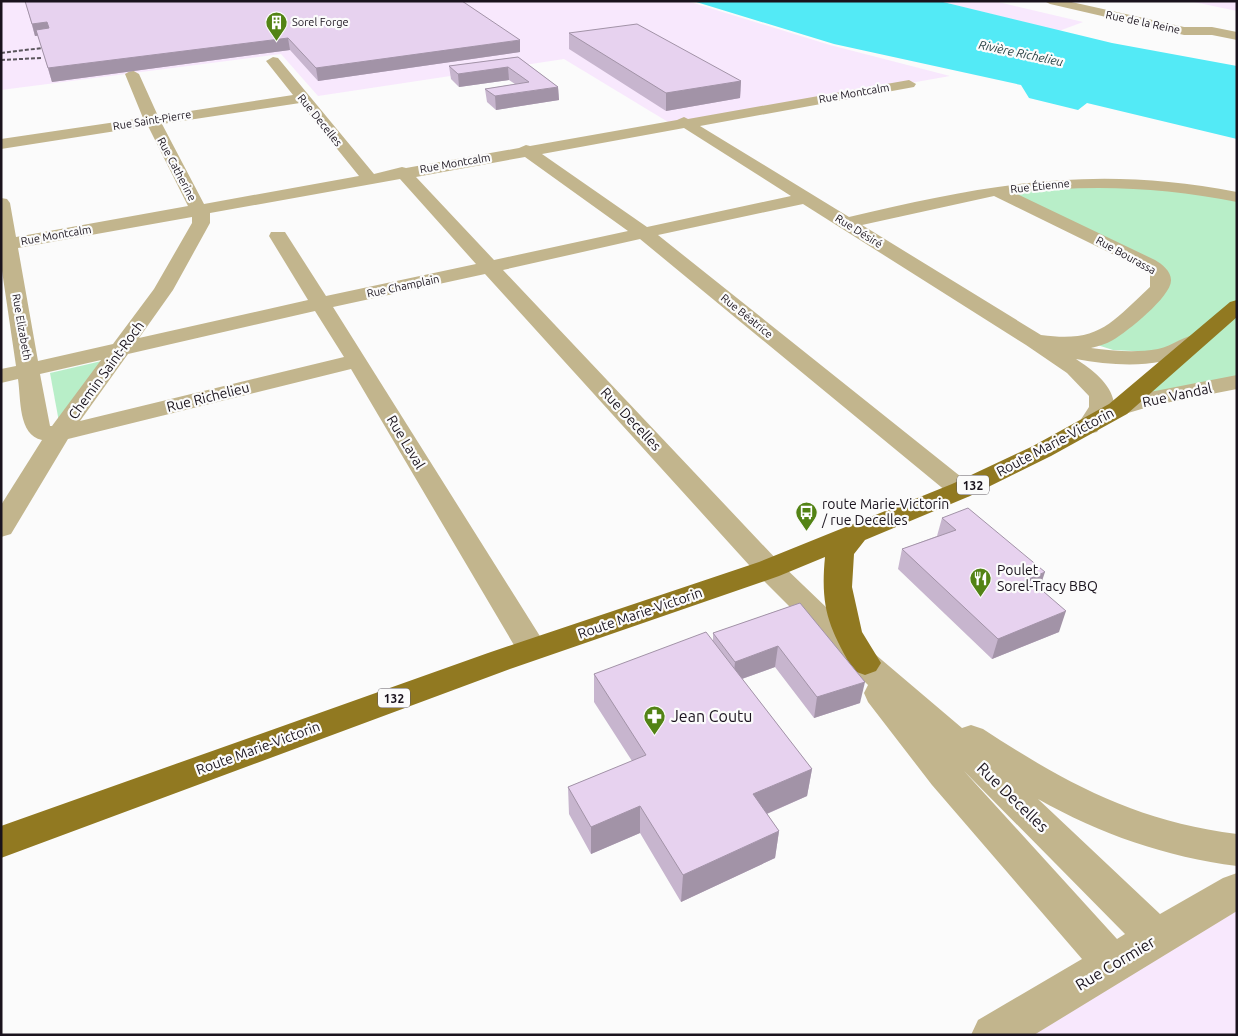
<svg xmlns="http://www.w3.org/2000/svg" width="1238" height="1036" font-family="Ubuntu,sans-serif">
  <style>
    .built { fill: #f8e8fd }
    .green { fill: #b8eec8 }
    .water { fill: #53eaf6 }
    .lines { fill: none; stroke-linecap: round; stroke-linejoin: round }
    .minor { fill: #c2b58d; fill-rule: evenodd }
    .primary { fill: #917921; fill-rule: evenodd }
    .rail { stroke: #5a555c; stroke-width: 2; stroke-dasharray: 4 2; stroke-linecap: butt }
    .wall { fill: #c7b5ce }
    .shaded-wall { fill: #a293a7 }
    .building { fill: #e7d2ef; stroke: #a293a7 }
    .labels { text-anchor: middle; dominant-baseline: central; stroke-width: 4.5; stroke-linejoin: round; paint-order: stroke }
    .far-poi-label { font-size: 11px; fill: #1a131d; stroke: #fbfbfb; text-anchor: start }
    .far-street-label { font-size: 11px; fill: #1a131d; stroke: #fbfbfb }
    .far-water-label { font-size: 12px; font-style: italic; fill: #284143; stroke: #fbfbfb }
    .shield { fill: #fbfbfb; stroke: #5e5960; stroke-width: 1 }
    .shield-label { font-size: 12px; font-weight: bold; fill: #1a131d }
    .street-label { font-size: 14px; fill: #1a131d; stroke: #fbfbfb }
    .poi-label { font-size: 14px; fill: #1a131d; stroke: #fbfbfb; text-anchor: start }
    .near-poi-label { font-size: 16px; fill: #1a131d; stroke: #fbfbfb; text-anchor: start }
    .near-street-label { font-size: 16px; fill: #1a131d; stroke: #fbfbfb }
  </style>
  <rect width="100%" height="100%" fill="#fbfbfb"/>
  <g class="built">
    <polygon points="1,1 687,1 830,45 950,76 673,125 564,59 318,96 281,54 1,90"/>
    <polygon points="939,1 994,1 1083,22 1059,31"/>
    <polygon points="1189,1 1237,1 1237,11"/>
    <polygon points="1237,890 1237,1035 993,1035"/>
  </g>
  <g class="green">
    <polygon points="1087,182 1237,197 1237,382 1118,409 1170,353 1113,350 1091,343 1107,335 1161,275 999,192"/>
    <polygon points="106,360 59,422 50,373"/>
  </g>
  <polygon class="water" points="693,1 939,1 1112,43 1237,66 1237,139 1087,103 1078,110 1029,98 1021,85 834,44"/>
  <g class="lines">
    <g class="minor">
      <polygon points="1044,1 1067,1 1184,27 1212,27 1237,32 1237,40 1212,35 1184,35 1050,4"/>
      <path d="M 273,57 L 278,58 L 374,174 L 402,167 L 406,168 L 519,148 L 526,145 L 530,146 L 677,120 L 684,117 L 688,119 L 909,80 L 916,84 L 914,87 L 700,126 L 849,217 C 988,184 1094,164 1237,192 L 1237,202 C 1163,187 1090,184 1015,193 L 1155,260 C 1162,264 1171,271 1171,280 C 1172,296 1127,332 1113,340 C 1106,344 1099,346 1091,348 C 1113,351 1136,353 1158,349 C 1175,346 1188,331 1206,335 L 1209,340 C 1205,346 1200,348 1193,351 C 1157,369 1115,366 1076,359 C 1091,369 1111,383 1114,403 L 1150,392 L 1237,375 L 1237,389 L 1155,405 L 1118,416 L 1109,414 L 1097,432 L 1088,434 L 1079,432 L 1076,427 L 1089,407 L 1089,396 L 1067,373 L 1026,345 L 803,204 L 658,235 L 970,484 L 974,490 L 970,496 L 961,498 L 952,496 L 640,239 L 503,270 L 779,562 L 876,655 L 962,728 L 971,725 L 983,729 C 1067,784 1136,821 1237,834 L 1237,866 C 1166,857 1100,834 1038,799 L 1160,914 L 1223,878 L 1237,873 L 1237,911 L 1034,1035 L 971,1035 L 978,1020 L 1082,959 L 932,785 L 868,702 L 864,693 L 868,685 L 759,576 L 485,274 L 333,307 L 543,641 L 548,649 L 543,657 L 532,660 L 521,657 L 351,369 L 68,439 L 11,534 L 1,537 L 1,505 L 42,440 C 18,435 21,399 18,379 L 1,383 L 1,369 L 16,366 L 1,264 L 1,198 L 7,199 L 10,203 L 16,237 L 188,206 L 148,126 L 1,149 L 1,139 L 143,118 L 125,74 L 132,70 L 139,74 L 158,116 L 293,95 L 266,61 ZM 300,103 L 359,176 L 204,204 L 162,124 ZM 684,128 L 791,196 L 647,227 L 542,154 ZM 525,157 L 628,231 L 494,260 L 416,177 ZM 400,179 L 476,264 L 326,296 L 285,232 L 271,232 L 269,236 L 308,300 L 139,338 L 173,290 L 210,223 L 210,213 ZM 994,196 L 1141,268 L 1150,275 L 1150,287 C 1110,324 1099,343 1041,335 L 862,225 ZM 192,217 L 192,223 L 154,289 L 113,344 L 38,361 L 18,248 ZM 315,311 L 344,357 L 80,421 L 128,354 ZM 101,360 L 52,426 L 50,426 L 40,374 ZM 964,771 L 968,775 L 1125,934 L 1117,939 Z"/>
    </g>
    <path class="primary" d="M 1237,300 L 1237,317 L 1127,414 L 1051,456 L 970,496 L 865,540 L 854,554 L 852,587 L 862,632 L 881,663 L 876,671 L 865,675 L 854,671 C 829,628 820,608 825,557 L 779,576 L 510,669 L 1,858 L 1,826 L 488,653 L 759,562 L 952,484 L 1033,446 L 1109,404 L 1230,302 Z"/>
    <g class="rail">
      <polyline points="1,53 42,48"/>
      <polyline points="1,60 41,58"/>
    </g>
  </g>
  <g class="wall">
    <polygon points="25,1 520,52 318,81 290,50 52,82 38,36 35,36"/>
    <polygon points="569,33 741,81 740,98 666,111 569,49"/>
    <polygon points="518,57 558,87 559,100 496,110 487,102 485,89 515,84 509,80 459,87 451,79 449,66"/>
    <polygon points="942,518 1039,588 1059,632 992,659 898,569 902,549 937,536"/>
    <polygon points="800,603 860,703 814,718 775,667 742,679 812,769 807,796 767,814 779,831 775,858 681,902 640,833 591,854 569,814 568,787 632,761 594,702 594,674 713,641 713,633"/>
  </g>
  <g class="shaded-wall">
    <polygon points="47,22 51,34 35,36 32,24"/>
    <polygon points="288,38 290,50 52,82 48,68"/>
    <polygon points="520,40 520,52 318,81 316,68"/>
    <polygon points="508,67 509,80 459,87 458,74"/>
    <polygon points="741,81 740,98 666,111 666,93"/>
    <polygon points="558,87 559,100 496,110 495,96"/>
    <polygon points="1045,572 1038,593 1029,579"/>
    <polygon points="1066,611 1059,632 992,659 998,639"/>
    <polygon points="778,646 775,667 733,682 735,662"/>
    <polygon points="865,682 860,703 814,718 817,697"/>
    <polygon points="812,769 807,796 750,821 753,794"/>
    <polygon points="640,806 640,833 591,854 591,827"/>
    <polygon points="779,831 775,858 681,902 683,875"/>
  </g>
  <g class="building">
    <polygon points="25,1 462,1 520,40 316,68 288,38 48,68 36,30 49,28 47,22 32,24"/>
    <polygon points="637,24 741,81 666,93 569,33"/>
    <polygon points="518,57 558,87 495,96 485,89 529,82 508,67 458,74 449,66"/>
    <polygon points="968,508 1045,572 1029,579 1066,611 998,639 902,549 956,530 942,518"/>
    <polygon points="800,603 865,682 817,697 778,646 735,662 713,633"/>
    <polygon points="706,632 812,769 753,794 779,831 683,875 640,806 591,827 568,787 646,755 594,674"/>
  </g>
  <defs>
    <symbol id="building-pin" viewBox="-11 -11 22 30"><path d="M0 17L-7.5 6A9.5 9.5 0 1 1 7.5 6Z" fill="#538315" stroke="#fbfbfb"/><path d="M-4-6H4V6H1V3H-1V6H-4ZM-2.5-4.3h1.7v1.8h-1.7ZM.8-4.3h1.7v1.8H.8ZM-2.5-1h1.7V.8h-1.7ZM.8-1h1.7V.8H.8Z" fill="#fff"/></symbol>
    <symbol id="bus-pin" viewBox="-11 -11 22 30"><path d="M0 17L-7.5 6A9.5 9.5 0 1 1 7.5 6Z" fill="#538315" stroke="#fbfbfb"/><path d="M-5-6H5V4H4V6H2V4H-2V6H-4V4H-5ZM-3.5-4V0h7V-4ZM-3.5 1.2v1.5H-2V1.2ZM2 1.2v1.5H3.5V1.2Z" fill="#fff"/></symbol>
    <symbol id="restaurant-pin" viewBox="-11 -11 22 30"><path d="M0 17L-7.5 6A9.5 9.5 0 1 1 7.5 6Z" fill="#538315" stroke="#fbfbfb"/><path d="M-5-6h1v4h1v-4h1v4h1v-4h1v5L-1.5 .5V6h-2V.5L-5-1ZM5-6V6H3V1.5H1.5Q1.5-4 5-6Z" fill="#fff"/></symbol>
    <symbol id="pharmacy-pin" viewBox="-11 -11 22 30"><path d="M0 17L-7.5 6A9.5 9.5 0 1 1 7.5 6Z" fill="#538315" stroke="#fbfbfb"/><path d="M-2-6h4v4h4v4h-4v4h-4v-4h-4v-4h4Z" fill="#fff"/></symbol>
  </defs>
  <g fill-rule="evenodd">
    <use href="#building-pin" x="264" y="10" width="25" height="34"/>
    <use href="#bus-pin" x="794" y="500" width="25" height="34"/>
    <use href="#restaurant-pin" x="968" y="566" width="25" height="34"/>
    <use href="#pharmacy-pin" x="642" y="704" width="25" height="34"/>
  </g>
  <g class="labels">
    <g class="far-poi-label">
      <text x="292" y="22">Sorel Forge</text>
    </g>
    <g class="far-street-label">
      <text transform="translate(1143 22) rotate(12)">Rue de la Reine</text>
      <text transform="translate(854 93) rotate(-10)">Rue Montcalm</text>
      <text transform="translate(152 120) rotate(-9)">Rue Saint-Pierre</text>
      <text transform="translate(320 120) rotate(51)">Rue Decelles</text>
      <text transform="translate(455 163) rotate(-10)">Rue Montcalm</text>
      <text transform="translate(177 169) rotate(62)">Rue Catherine</text>
      <text transform="translate(1040 186) rotate(-6)">Rue Étienne</text>
      <text transform="translate(859 231) rotate(32)">Rue Désiré</text>
      <text transform="translate(56 235) rotate(-10)">Rue Montcalm</text>
      <text transform="translate(1126 255) rotate(29)">Rue Bourassa</text>
      <text transform="translate(403 286) rotate(-12)">Rue Champlain</text>
      <text transform="translate(747 316) rotate(39)">Rue Béatrice</text>
      <text transform="translate(22 327) rotate(80)">Rue Elizabeth</text>
    </g>
    <g class="far-water-label">
      <text transform="translate(1021 53) rotate(12)">Rivière Richelieu</text>
    </g>
    <g class="shield">
      <rect x="957" y="475.5" width="32" height="19" rx="4"/>
      <rect x="378" y="688.5" width="32" height="19" rx="4"/>
    </g>
    <g class="shield-label">
      <text x="973" y="485">132</text>
      <text x="394" y="698">132</text>
    </g>
    <g class="street-label">
      <text transform="translate(106 370) rotate(-54)">Chemin Saint-Roch</text>
      <text transform="translate(1177 395) rotate(-12)">Rue Vandal</text>
      <text transform="translate(208 397) rotate(-14)">Rue Richelieu</text>
      <text transform="translate(631 419) rotate(47)">Rue Decelles</text>
      <text transform="translate(406 442) rotate(59)">Rue Laval</text>
      <text transform="translate(1055 442) rotate(-28)">Route Marie-Victorin</text>
      <text transform="translate(640 613) rotate(-19)">Route Marie-Victorin</text>
      <text transform="translate(258 748) rotate(-20)">Route Marie-Victorin</text>
    </g>
    <g class="poi-label">
      <text x="822" y="504">route Marie-Victorin<tspan x="822" dy="16">/ rue Decelles</tspan></text>
      <text x="997" y="570">Poulet<tspan x="997" dy="16">Sorel-Tracy BBQ</tspan></text>
    </g>
    <g class="near-poi-label">
      <text x="671" y="716">Jean Coutu</text>
    </g>
    <g class="near-street-label">
      <text transform="translate(1013 797) rotate(44)">Rue Decelles</text>
      <text transform="translate(1115 963) rotate(-31)">Rue Cormier</text>
    </g>
  </g>
  <rect width="1238" height="1036" fill="none" stroke="#1a131d" stroke-width="5"/>
</svg>
